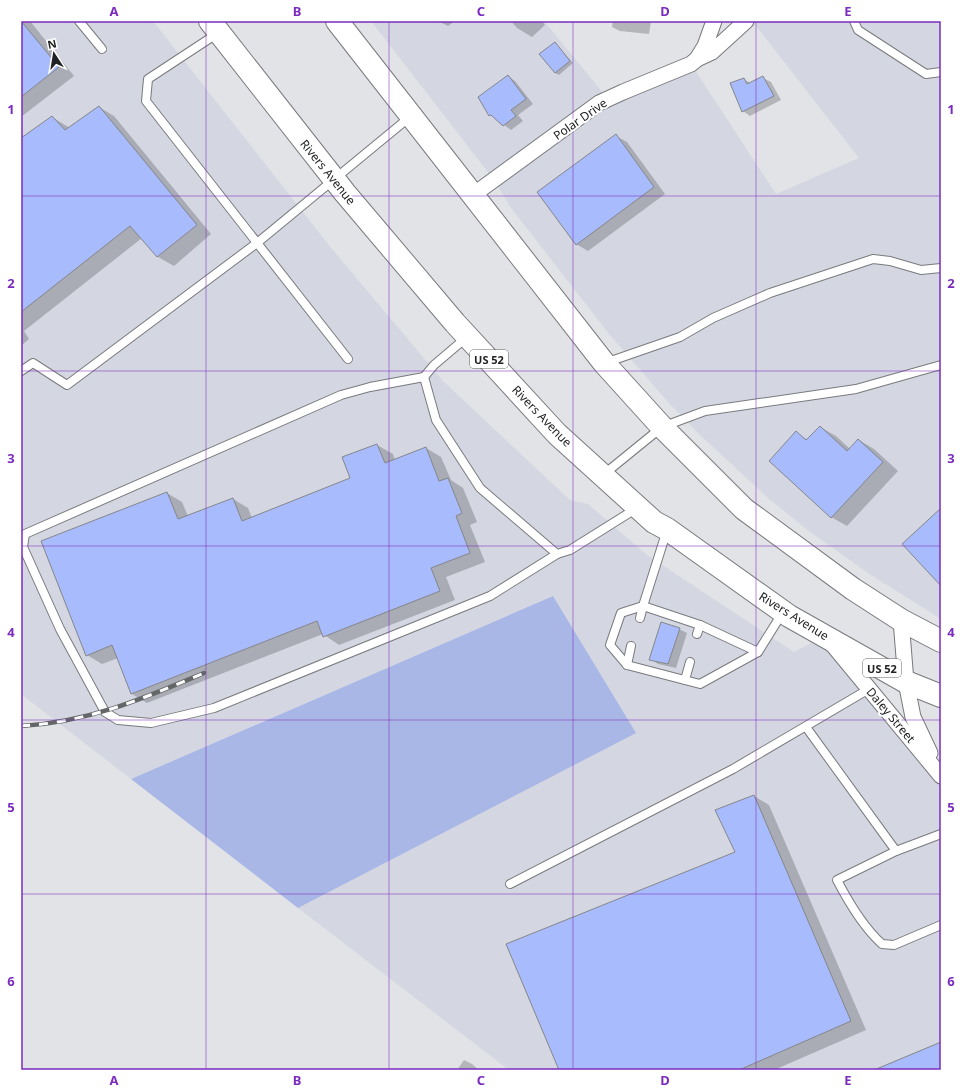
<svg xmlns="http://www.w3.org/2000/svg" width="962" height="1091" font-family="'Noto Sans',sans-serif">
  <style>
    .built { fill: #d4d7e2 }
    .green { fill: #a8b7e6 }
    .shadow { fill: #0003 }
    .building { fill: #a8bbfc; stroke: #85868a }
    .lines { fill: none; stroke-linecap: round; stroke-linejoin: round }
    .lane-casing { stroke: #797a7d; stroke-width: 10 }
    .street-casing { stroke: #797a7d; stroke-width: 17 }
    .primary-casing { stroke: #797a7d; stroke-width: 24 }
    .lane { stroke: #fff; stroke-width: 8 }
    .street { stroke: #fff; stroke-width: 15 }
    .primary { stroke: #fff; stroke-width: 22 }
    .rail-casing { stroke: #646668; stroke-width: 4.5 }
    .rail { stroke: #fff; stroke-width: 3; stroke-dasharray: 9; stroke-linecap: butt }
    .grid { fill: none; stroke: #7b2cbf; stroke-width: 1; stroke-opacity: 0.55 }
    .labels { text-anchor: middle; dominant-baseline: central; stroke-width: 4; stroke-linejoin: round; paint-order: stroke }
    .shield { fill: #fff; stroke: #646465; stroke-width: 1 }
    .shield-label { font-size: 11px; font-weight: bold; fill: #212223 }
    .street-label { font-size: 12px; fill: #212223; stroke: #fff }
    .neatline { fill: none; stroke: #7b2cbf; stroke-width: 1.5 }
    .grid-label { font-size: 13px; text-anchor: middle; font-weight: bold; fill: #7b2cbf }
  </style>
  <rect width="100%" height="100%" fill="#e1e3e7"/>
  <g class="built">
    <polygon points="21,21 153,21 332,249 444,382 570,500 588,504 647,555 794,652 825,636 941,778 941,1070 509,1070 298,908 635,733 553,596 131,779 21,694"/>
    <polygon points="371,21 544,21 608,99 691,64 776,194 859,158 752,21 941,21 941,619 871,575 810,532 769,499 701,436 668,402 609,334 511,208 494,180"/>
  </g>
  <polygon class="green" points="553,596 636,733 298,908 131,779"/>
  <g class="shadow">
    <polygon points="21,21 30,21 74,76 21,117"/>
    <polygon points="438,21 455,21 448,26"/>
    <polygon points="511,21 542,21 545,25 532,37 517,28"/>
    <polygon points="613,21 651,21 649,34 620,31 612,27"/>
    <polygon points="555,43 573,63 559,75 555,73"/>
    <polygon points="508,76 515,81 533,104 518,115 523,121 511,130 490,115 483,106"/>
    <polygon points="763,78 771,82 781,100 750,116 743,111 743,79 751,83"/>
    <polygon points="99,107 114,116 211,234 174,266 158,257 142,238 24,331 29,339 21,346 21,140 52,117 70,128"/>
    <polygon points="616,136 627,142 665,194 588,251 576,244"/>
    <polygon points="820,427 836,436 850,449 859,440 874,449 898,471 847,526 831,517 796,433 808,440"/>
    <polygon points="377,445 393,454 395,460 426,448 441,457 451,480 463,488 477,522 470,525 485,562 446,577 455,600 339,645 323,634 147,703 132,694 118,658 102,664 87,655 167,493 182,502 188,516 233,499 248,508 252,518 352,479"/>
    <polygon points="679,629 687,633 676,668 658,664 651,659"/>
    <polygon points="754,796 769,805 866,1030 774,1070 560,1070 736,853"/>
    <polygon points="464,1060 472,1064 479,1070 457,1070"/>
  </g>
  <g class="building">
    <polygon points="21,21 59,67 21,97"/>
    <polygon points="555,42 570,61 555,73 539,54"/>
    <polygon points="508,75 526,99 511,110 516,116 503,126 491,115 489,116 478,97"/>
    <polygon points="763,76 774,96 742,112 730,83 744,78 747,84"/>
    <polygon points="99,106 197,225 157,257 130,226 21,312 21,138 52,116 65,130"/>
    <polygon points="616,134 654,187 576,245 537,192"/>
    <polygon points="820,426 847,451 858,439 883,462 831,518 769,461 796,431 806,440"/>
    <polygon points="377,444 385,463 426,447 439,481 448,478 462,513 456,516 470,553 431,568 440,591 323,637 317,621 131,694 112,645 86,656 41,541 167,492 178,519 233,498 242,521 350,478 342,457"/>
    <polygon points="941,508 941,586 902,544"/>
    <polygon points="661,622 680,628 668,664 649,660"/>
    <polygon points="754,795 851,1021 739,1070 559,1070 506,944 735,852 715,810"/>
    <polygon points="941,1042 941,1070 874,1070"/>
  </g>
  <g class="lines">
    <defs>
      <g id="lane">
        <polyline points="79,21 102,49"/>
        <polyline points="854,21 858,30 926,74 941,72"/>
        <polyline points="218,33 148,79 146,101 348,359"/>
        <polyline points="467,337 434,365 424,377 436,420 480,488 557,554 570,550 637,508"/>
        <polyline points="605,363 680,337 713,318 770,293 873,259 890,261 921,270 941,268"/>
        <polyline points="21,371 33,363 67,385 257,243 411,116"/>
        <polyline points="424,377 370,387 341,395 25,534 23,547 60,629 105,712 118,720 151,723 214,708 490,596 557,554"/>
        <polyline points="603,475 662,427 705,411 856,389 941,365"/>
        <polyline points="667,530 643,606 700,625 758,652 783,612"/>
        <polyline points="640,618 643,606"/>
        <polyline points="697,634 700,625"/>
        <polyline points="631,646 627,665 700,684 758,652"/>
        <polyline points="627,665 610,645 621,613 643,606"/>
        <polyline points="685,680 690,662"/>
        <polyline points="806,727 896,851 941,834"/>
        <path d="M 896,851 L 837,880 C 849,903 863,927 882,944 L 894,945 L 941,925"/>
        <polyline points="510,884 733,769 869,689"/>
      </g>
      <g id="street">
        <polyline points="714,21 705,46 697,59 712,52 746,21"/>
        <polyline points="473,195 599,103 623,92 691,64 697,59"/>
        <polyline points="901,620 906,682 913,717 930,753"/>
        <polyline points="832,644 941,776"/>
      </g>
      <g id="primary">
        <polyline points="210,21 345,193 455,323 557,434 654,522 667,529 789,616 906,682 941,696"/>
        <polyline points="337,21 604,363 662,427 744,509 853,589 901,620 941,641"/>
      </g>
    </defs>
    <use href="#lane" class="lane-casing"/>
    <use href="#street" class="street-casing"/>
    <use href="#primary" class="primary-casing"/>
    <use href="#lane" class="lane"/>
    <use href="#street" class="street"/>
    <use href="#primary" class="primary"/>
    <defs>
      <path id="rail" d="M 21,726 C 89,722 142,699 204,673"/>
    </defs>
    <use href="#rail" class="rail-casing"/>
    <use href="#rail" class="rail"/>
  </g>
  <path class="grid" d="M 206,21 L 206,1070M 389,21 L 389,1070M 573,21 L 573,1070M 756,21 L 756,1070M 21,196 L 941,196M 21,371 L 941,371M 21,546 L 941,546M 21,720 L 941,720M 21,894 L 941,894"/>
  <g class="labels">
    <g class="shield">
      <rect x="470" y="350" width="38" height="18" rx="3"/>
      <rect x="863" y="659" width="38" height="18" rx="3"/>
    </g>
    <g class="shield-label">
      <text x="489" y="359">US 52</text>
      <text x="882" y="668">US 52</text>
    </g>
    <g class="street-label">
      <text transform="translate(580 119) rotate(-35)">Polar Drive</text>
      <text transform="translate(328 172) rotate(51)">Rivers Avenue</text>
      <text transform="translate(542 416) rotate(46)">Rivers Avenue</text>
      <text transform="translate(794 616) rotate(32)">Rivers Avenue</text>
      <text transform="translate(891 715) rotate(50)">Daley Street</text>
    </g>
  </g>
  <rect width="962" height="1091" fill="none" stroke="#ffffff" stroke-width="44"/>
  <g transform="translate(54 54) rotate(348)" stroke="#ffffff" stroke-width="3" paint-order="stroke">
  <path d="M0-3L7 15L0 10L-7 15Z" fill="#212223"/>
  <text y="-6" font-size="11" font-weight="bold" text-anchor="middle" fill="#212223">N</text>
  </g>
  <rect x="22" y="22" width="918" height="1047" class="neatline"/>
  <g class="grid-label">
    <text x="114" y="16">A</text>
    <text x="297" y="16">B</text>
    <text x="481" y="16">C</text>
    <text x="665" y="16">D</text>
    <text x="848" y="16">E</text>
    <text x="11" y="114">1</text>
    <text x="951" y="114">1</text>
    <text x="11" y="288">2</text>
    <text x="951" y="288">2</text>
    <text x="11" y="463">3</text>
    <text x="951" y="463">3</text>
    <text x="11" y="637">4</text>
    <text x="951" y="637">4</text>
    <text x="11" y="812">5</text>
    <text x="951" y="812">5</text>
    <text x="11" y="986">6</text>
    <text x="951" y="986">6</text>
    <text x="114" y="1085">A</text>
    <text x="297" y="1085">B</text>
    <text x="481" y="1085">C</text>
    <text x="665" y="1085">D</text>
    <text x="848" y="1085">E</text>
  </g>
</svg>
